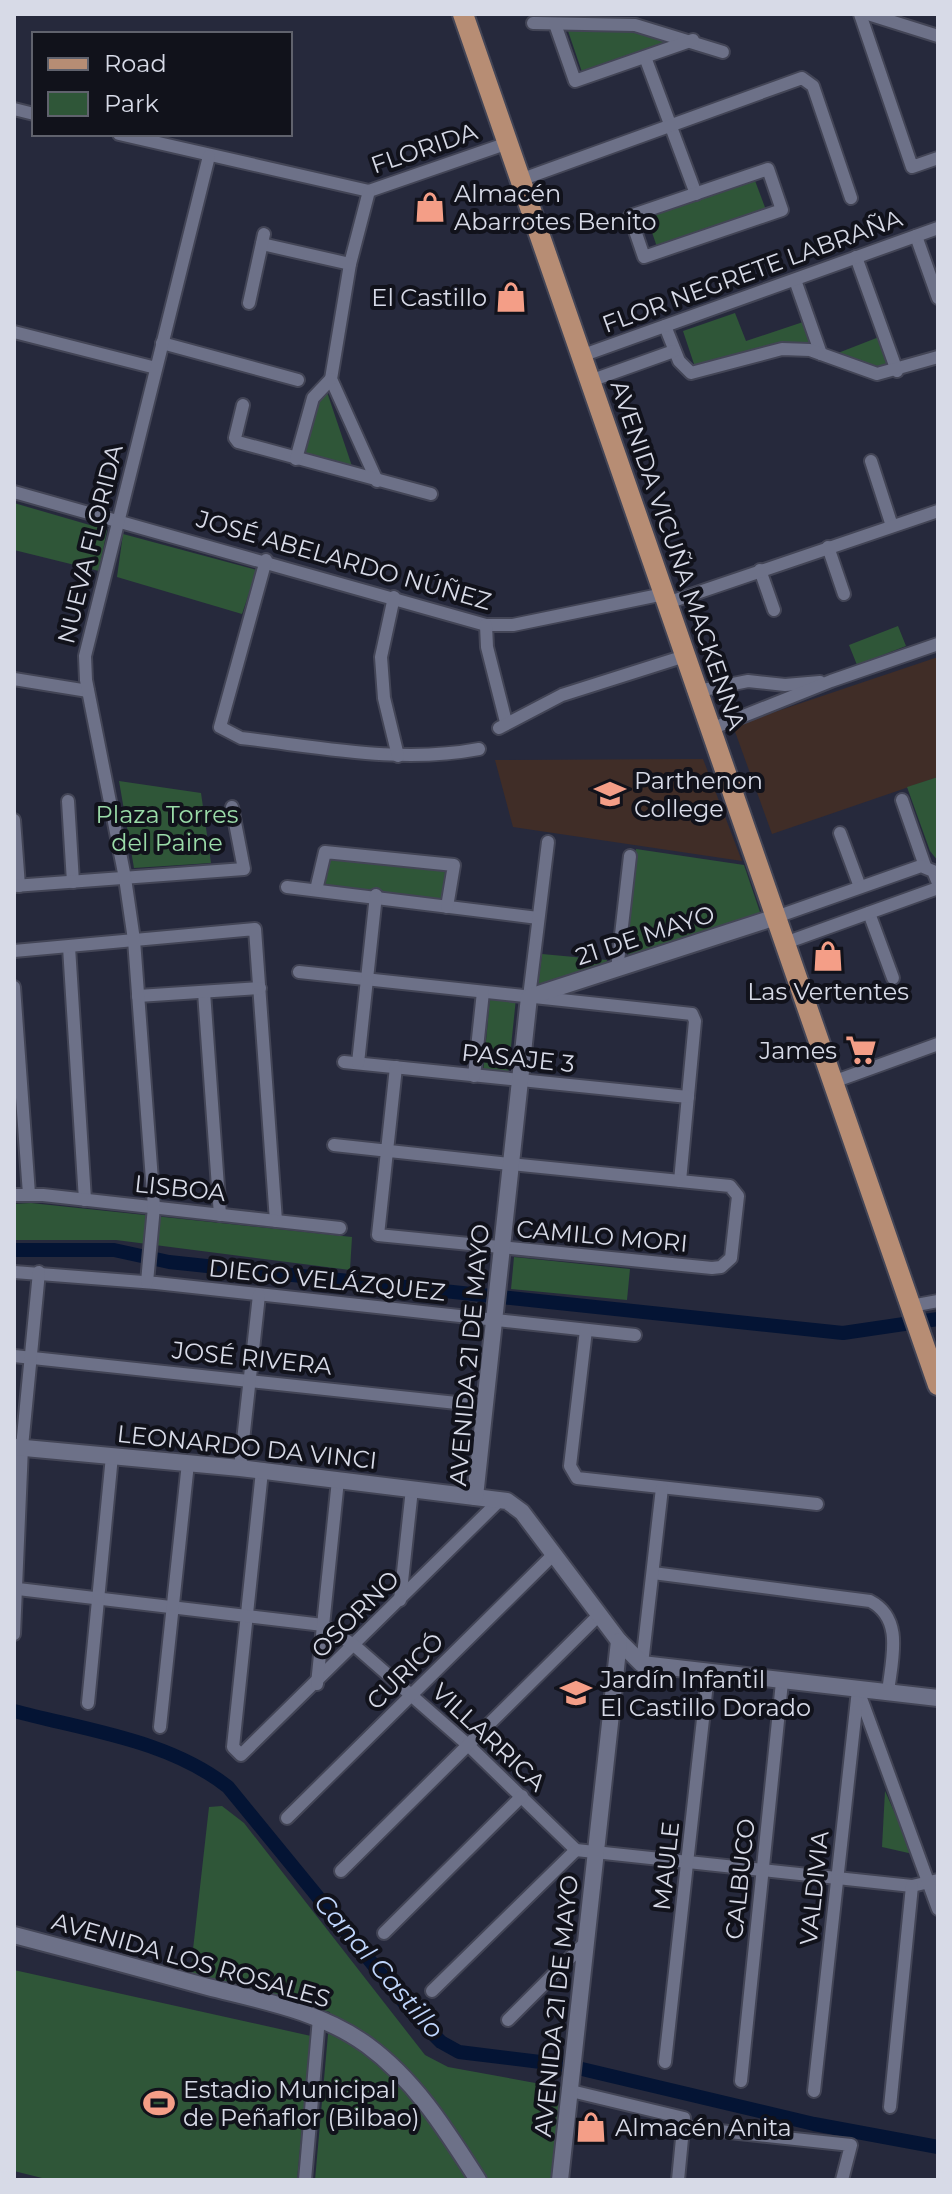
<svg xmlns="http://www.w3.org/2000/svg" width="952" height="2194" font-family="Montserrat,sans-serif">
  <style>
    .education { fill: #402d27 }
    .green { fill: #2f5638 }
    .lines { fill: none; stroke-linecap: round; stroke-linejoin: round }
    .canal { stroke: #041434; stroke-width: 14 }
    .minor-casing { stroke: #434556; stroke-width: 16 }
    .tertiary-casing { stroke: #434556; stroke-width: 20 }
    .primary-casing { stroke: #434556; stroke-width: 24 }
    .minor { stroke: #6d7188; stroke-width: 12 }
    .tertiary { stroke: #6d7188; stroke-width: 16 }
    .primary { stroke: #b78d74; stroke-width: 20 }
    .labels { text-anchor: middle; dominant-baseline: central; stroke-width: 8; stroke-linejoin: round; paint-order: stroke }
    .street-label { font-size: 24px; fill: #d7dae7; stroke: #11121b }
    .poi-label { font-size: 24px; fill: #d7dae7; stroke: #11121b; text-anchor: start }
    .park-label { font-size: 24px; fill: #9adba8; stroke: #11121b }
    .water-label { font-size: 26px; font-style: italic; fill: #bfd5fb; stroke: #11121b }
  </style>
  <rect width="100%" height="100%" fill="#26293c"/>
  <g class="education">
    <polygon points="938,657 938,777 772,834 733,726"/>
    <polygon points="703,759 742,861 513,827 495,760"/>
  </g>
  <g class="green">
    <polygon points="567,28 633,29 681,41 583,75"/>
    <polygon points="754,178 766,210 657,247 646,215"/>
    <polygon points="735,313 746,341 806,321 816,348 780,344 696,370 683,331"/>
    <polygon points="879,337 891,368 860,364 838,353"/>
    <polygon points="327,392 356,478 300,464 318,396"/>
    <polygon points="14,503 107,530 99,571 14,550"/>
    <polygon points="123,534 257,570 242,614 117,577"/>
    <polygon points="898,626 906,646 857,665 849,645"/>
    <polygon points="938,777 938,861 930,851 907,787"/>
    <polygon points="119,781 201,793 211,863 134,868"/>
    <polygon points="636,849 744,865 761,915 630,956 624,951"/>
    <polygon points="329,858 448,870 443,901 323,885"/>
    <polygon points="542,954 607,960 605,970 537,993"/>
    <polygon points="490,997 516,998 508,1076 483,1073"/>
    <polygon points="31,1203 352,1237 350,1270 116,1240 14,1240 14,1204"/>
    <polygon points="514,1257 630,1269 627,1300 511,1289"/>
    <polygon points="885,1791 913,1854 882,1847"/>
    <polygon points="222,1806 244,1823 425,2055 448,2067 568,2089 555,2180 315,2180 330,2012 190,1976 209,1807"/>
    <polygon points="14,1970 311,2036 297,2180 50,2180 14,2171"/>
  </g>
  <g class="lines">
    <g class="canal">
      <polyline points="14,1250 114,1250 169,1262 843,1333 938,1319"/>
      <path d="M 14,1711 C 85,1730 169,1740 228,1787 L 416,2017 L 441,2042 L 459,2052 L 565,2065 L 814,2124 L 938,2147"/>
    </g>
    <defs>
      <g id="minor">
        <polyline points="860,14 912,167 938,158"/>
        <polyline points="868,14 938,36"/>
        <polyline points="533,23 635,25 723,52"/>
        <polyline points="555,24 575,81 693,40"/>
        <polyline points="645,57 696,194"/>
        <polyline points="14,109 34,114"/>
        <polyline points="119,134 369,191 508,143"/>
        <polygon points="768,169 782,210 644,257 630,216"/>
        <polyline points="520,180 802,78 813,86 851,198"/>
        <polyline points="369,191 350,264 331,379 377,481"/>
        <polyline points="916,236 938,298"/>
        <polyline points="262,244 350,264"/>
        <polyline points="856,257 897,371"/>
        <polyline points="795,280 821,354"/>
        <polyline points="249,303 264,234"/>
        <polyline points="665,326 679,361 691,373 782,349 810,350 877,374 938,357"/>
        <polyline points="14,332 156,368"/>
        <polyline points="162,343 298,380"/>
        <polyline points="581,356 938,228"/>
        <polyline points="590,381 674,351"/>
        <polyline points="243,405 235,438 238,442 431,494"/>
        <polyline points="296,459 313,398 331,379"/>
        <polyline points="871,461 892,526"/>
        <polyline points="14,492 486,625 513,625 664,594"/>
        <polyline points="828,547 844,594"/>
        <path d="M 266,560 L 220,727 L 241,738 C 320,747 400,764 479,749"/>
        <polyline points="760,570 774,610"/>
        <polyline points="394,597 381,657 384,698 398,756"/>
        <polyline points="667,603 938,511"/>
        <polyline points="486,625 487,647 506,722"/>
        <polyline points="14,679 88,691"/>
        <polyline points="698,691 748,681 785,685 820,682"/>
        <polyline points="499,728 562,695 685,656"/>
        <polyline points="711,729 831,681 938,644"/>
        <polyline points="902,800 925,866"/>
        <polyline points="68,801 73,882"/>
        <polyline points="14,820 19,886"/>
        <polyline points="840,833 860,887"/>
        <polyline points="14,886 244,869 232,807"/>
        <polyline points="287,887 538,918"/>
        <polyline points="316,890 325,852 454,865 447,907"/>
        <polyline points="869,913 893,978"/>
        <polyline points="776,917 921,866 933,871 938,883"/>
        <polyline points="785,943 938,888"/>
        <polyline points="69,947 85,1200"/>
        <polyline points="14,951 255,929 276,1221"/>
        <polyline points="617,970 630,856"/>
        <polyline points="299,972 692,1014 695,1021 680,1181"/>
        <polyline points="14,987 29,1194"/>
        <polyline points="204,992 220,1215"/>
        <polyline points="138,996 260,988"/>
        <polyline points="529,997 548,842"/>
        <polyline points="344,1062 688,1097"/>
        <polyline points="358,1063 376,895"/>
        <polyline points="474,1076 483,992"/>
        <polyline points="833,1082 938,1044"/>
        <polyline points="334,1145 500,1163 730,1186 738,1196 731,1258 721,1267 712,1268 378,1235 396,1067"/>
        <polyline points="14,1195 43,1195 340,1228"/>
        <polyline points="14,1272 156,1283 635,1335"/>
        <polyline points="147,1282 154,1207 134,940 125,878 86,680 85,656 209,156"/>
        <polyline points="911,1306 938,1301"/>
        <polyline points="586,1330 570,1466 577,1478 817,1504"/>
        <polyline points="14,1356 485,1406"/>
        <polyline points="240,1468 259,1295"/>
        <polyline points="262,1471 233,1747 241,1755 501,1499"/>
        <path d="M 653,1573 L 870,1601 C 905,1619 891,1661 888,1693"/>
        <polyline points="18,1589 323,1625 355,1646 468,1745 576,1850 912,1886 938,1880"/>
        <polyline points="400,1600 412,1489"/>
        <polyline points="14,1634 22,1447 39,1272"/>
        <polyline points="642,1664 662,1488"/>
        <polyline points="317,1684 338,1480"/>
        <polyline points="858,1690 938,1909"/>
        <polyline points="88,1703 112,1456"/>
        <polyline points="160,1727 188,1463"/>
        <polyline points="287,1818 554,1554"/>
        <polyline points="341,1871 599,1615"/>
        <polyline points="384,1933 522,1796"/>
        <polyline points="432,1991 576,1850"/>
        <polyline points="508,2020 587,1941"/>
        <polyline points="665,2062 708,1674"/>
        <polyline points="741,2081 782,1682"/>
        <polyline points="571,2091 684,2118 678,2180"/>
        <polyline points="814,2091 858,1690"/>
        <polyline points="890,2107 912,1886"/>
        <polyline points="683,2127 851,2145 842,2180"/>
        <polyline points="305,2180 319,2018"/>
      </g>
      <g id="tertiary">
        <polyline points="14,1447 240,1468 507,1501 522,1512 619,1641 642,1664 938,1698"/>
        <polyline points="475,1497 529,997 776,917"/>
        <path d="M 14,1935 C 79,1952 143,1969 208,1987 C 263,2001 320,2011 367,2045 C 415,2080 446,2130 478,2180"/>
        <polyline points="560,2180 619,1641"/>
      </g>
      <polyline id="primary" points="463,14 938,1385"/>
    </defs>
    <use href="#minor" class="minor-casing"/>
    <use href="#tertiary" class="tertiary-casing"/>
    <use href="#primary" class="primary-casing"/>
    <use href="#minor" class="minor"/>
    <use href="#tertiary" class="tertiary"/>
    <use href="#primary" class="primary"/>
  </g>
  <defs>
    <symbol id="shop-bare" viewBox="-9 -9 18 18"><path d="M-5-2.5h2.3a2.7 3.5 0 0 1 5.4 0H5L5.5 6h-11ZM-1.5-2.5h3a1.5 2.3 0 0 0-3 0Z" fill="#f49e87" stroke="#11121b" stroke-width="2.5" paint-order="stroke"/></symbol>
    <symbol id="school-bare" viewBox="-9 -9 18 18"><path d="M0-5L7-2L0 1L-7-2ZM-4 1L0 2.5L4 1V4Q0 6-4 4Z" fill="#f49e87" stroke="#11121b" stroke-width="2.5" paint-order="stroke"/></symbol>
    <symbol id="supermarket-bare" viewBox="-9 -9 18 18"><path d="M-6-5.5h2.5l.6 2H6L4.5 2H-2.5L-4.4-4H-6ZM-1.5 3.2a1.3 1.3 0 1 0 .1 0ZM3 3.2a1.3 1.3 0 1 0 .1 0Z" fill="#f49e87" stroke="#11121b" stroke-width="2.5" paint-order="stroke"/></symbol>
    <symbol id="stadium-bare" viewBox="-9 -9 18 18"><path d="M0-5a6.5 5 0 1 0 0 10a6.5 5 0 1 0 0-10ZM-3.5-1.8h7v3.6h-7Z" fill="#f49e87" stroke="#11121b" stroke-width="2.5" paint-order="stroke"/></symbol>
  </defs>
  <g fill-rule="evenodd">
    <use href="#shop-bare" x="408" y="185" width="44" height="44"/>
    <use href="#shop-bare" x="489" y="275" width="44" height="44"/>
    <use href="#school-bare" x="588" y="772" width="44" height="44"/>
    <use href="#shop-bare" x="806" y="934" width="44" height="44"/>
    <use href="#supermarket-bare" x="839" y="1028" width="44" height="44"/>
    <use href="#school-bare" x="554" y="1671" width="44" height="44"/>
    <use href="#stadium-bare" x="137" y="2081" width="44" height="44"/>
    <use href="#shop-bare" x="569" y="2105" width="44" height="44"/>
  </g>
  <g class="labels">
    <g class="street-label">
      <text transform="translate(424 148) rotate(-19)">FLORIDA</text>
      <text transform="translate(752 271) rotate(-20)">FLOR NEGRETE LABRAÑA</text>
      <text transform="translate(90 544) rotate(-76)">NUEVA FLORIDA</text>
      <text transform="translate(678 555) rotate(71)">AVENIDA VICUÑA MACKENNA</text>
      <text transform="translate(344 560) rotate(16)">JOSÉ ABELARDO NÚÑEZ</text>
      <text transform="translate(645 935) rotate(-18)">21 DE MAYO</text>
      <text transform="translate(518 1058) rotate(6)">PASAJE 3</text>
      <text transform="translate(180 1188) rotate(6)">LISBOA</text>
      <text transform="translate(602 1236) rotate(5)">CAMILO MORI</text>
      <text transform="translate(327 1280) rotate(6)">DIEGO VELÁZQUEZ</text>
      <text transform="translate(469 1355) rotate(-85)">AVENIDA 21 DE MAYO</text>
      <text transform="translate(252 1358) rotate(6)">JOSÉ RIVERA</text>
      <text transform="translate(247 1447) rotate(6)">LEONARDO DA VINCI</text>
      <text transform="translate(355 1614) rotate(-45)">OSORNO</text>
      <text transform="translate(405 1671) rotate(-45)">CURICÓ</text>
      <text transform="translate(489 1737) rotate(43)">VILLARRICA</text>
      <text transform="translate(666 1866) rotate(-84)">MAULE</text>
      <text transform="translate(740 1879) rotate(-84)">CALBUCO</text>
      <text transform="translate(814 1888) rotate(-84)">VALDIVIA</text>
      <text transform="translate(191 1960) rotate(16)">AVENIDA LOS ROSALES</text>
      <text transform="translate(556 2006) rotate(-84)">AVENIDA 21 DE MAYO</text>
    </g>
    <g class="poi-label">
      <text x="454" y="193">Almacén<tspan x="454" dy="28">Abarrotes Benito</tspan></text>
      <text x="487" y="297" text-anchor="end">El Castillo</text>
      <text x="634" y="780">Parthenon<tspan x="634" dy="28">College</tspan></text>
      <text x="828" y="991" text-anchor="middle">Las Vertentes</text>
      <text x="837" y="1050" text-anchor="end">James</text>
      <text x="600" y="1679">Jardín Infantil<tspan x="600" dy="28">El Castillo Dorado</tspan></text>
      <text x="183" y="2089">Estadio Municipal<tspan x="183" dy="28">de Peñaflor (Bilbao)</tspan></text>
      <text x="615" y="2127">Almacén Anita</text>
    </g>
    <g class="park-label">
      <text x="167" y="814">Plaza Torres<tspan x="167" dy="28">del Paine</tspan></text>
    </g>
    <g class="water-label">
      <text transform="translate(379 1966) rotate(49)">Canal Castillo</text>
    </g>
  </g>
  <rect width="952" height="2194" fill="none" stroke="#d7dae7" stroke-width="32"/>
  <rect x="32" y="32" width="260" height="104" fill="#11121b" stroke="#60626d" stroke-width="2"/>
  <rect x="48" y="58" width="40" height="12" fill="#b78d74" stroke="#60626d" stroke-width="2"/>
  <text x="104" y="72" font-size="24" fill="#d7dae7">Road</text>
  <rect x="48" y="92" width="40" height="24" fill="#2f5638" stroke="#60626d" stroke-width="2"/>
  <text x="104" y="112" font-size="24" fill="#d7dae7">Park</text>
</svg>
